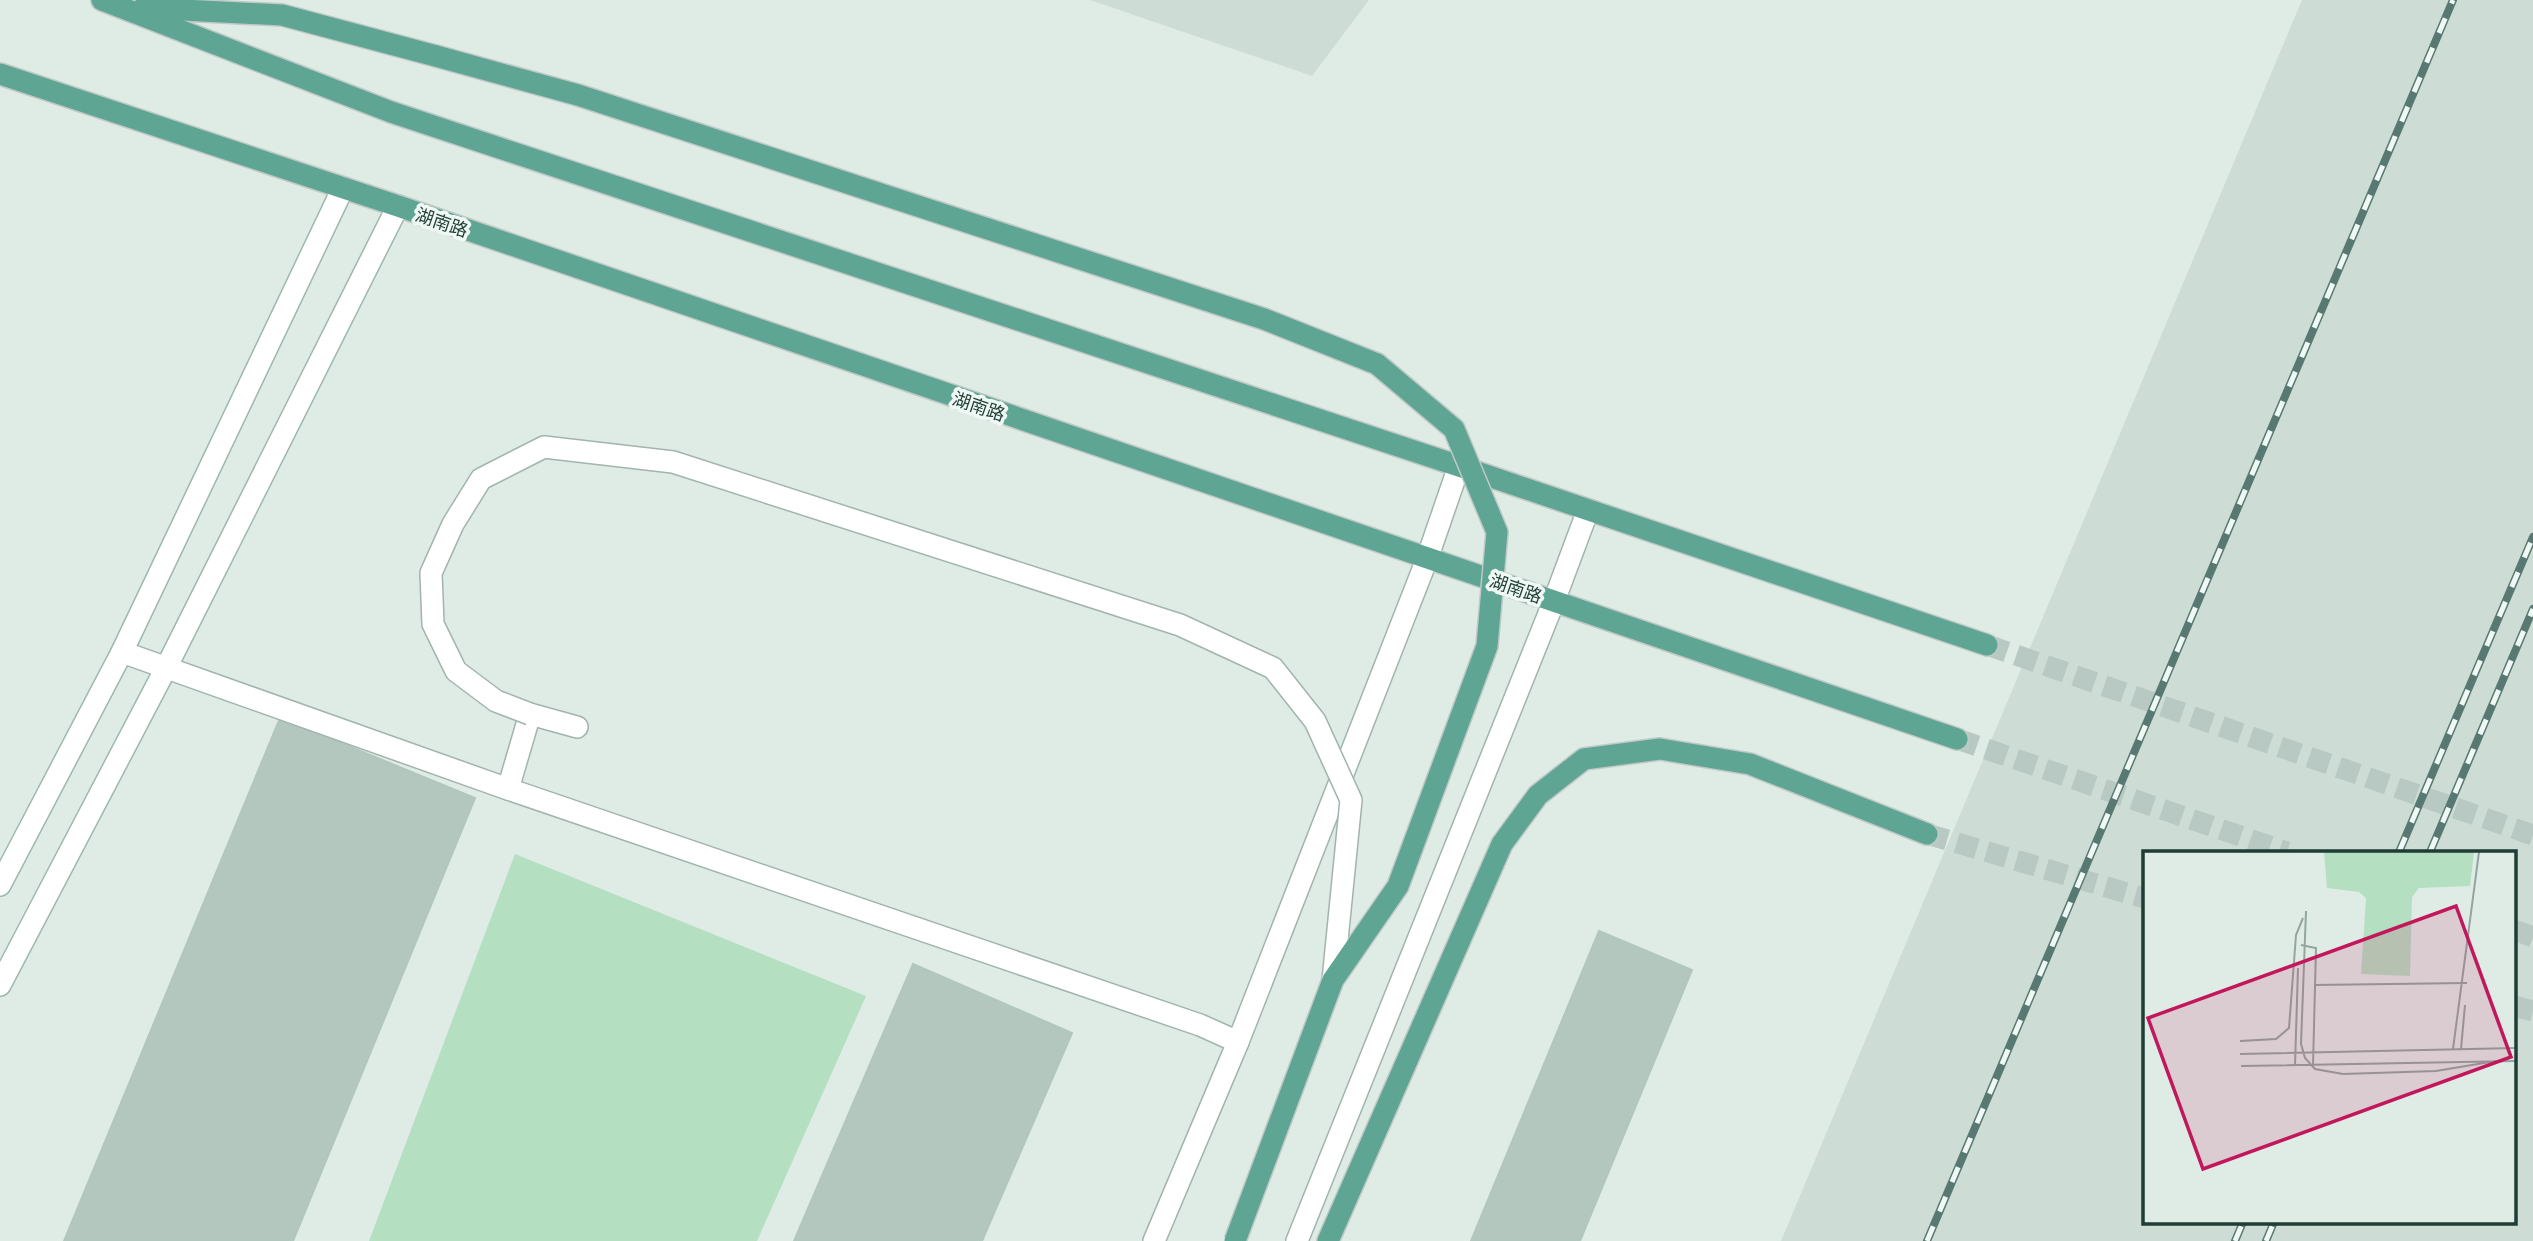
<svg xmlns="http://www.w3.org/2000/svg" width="2533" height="1241" font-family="'Golos Text','Noto Sans SC',sans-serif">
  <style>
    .built { fill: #cddcd5; fill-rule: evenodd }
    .green { fill: #b5dfc1 }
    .building { fill: #b4c7bf; stroke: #b1c6bd; stroke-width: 2 }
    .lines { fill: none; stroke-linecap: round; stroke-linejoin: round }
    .primary-tunnel { stroke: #b8c9c3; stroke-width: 21; stroke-dasharray: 21 10; stroke-linecap: butt }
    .service-casing { stroke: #a1b4ad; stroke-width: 24 }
    .tertiary-casing { stroke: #a1b4ad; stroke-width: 24 }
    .secondary-casing { stroke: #9cb8af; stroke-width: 24 }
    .primary-casing { stroke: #c0c9c6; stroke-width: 24 }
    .service { stroke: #fff; stroke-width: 21 }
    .tertiary { stroke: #fff; stroke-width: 21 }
    .secondary { stroke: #fff; stroke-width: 21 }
    .primary { stroke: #5fa594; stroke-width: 21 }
    .rail-casing { stroke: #587971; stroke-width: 8 }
    .rail { stroke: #eff8f4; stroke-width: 5; stroke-dasharray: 16; stroke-linecap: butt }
    .service-bridge-casing { stroke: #a1b4ad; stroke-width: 24; stroke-linecap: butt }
    .primary-bridge-casing { stroke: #c0c9c6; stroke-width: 24; stroke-linecap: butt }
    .service-bridge { stroke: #fff; stroke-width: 21 }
    .primary-bridge { stroke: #5fa594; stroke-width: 21 }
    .labels { text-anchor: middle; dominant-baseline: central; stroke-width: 7; stroke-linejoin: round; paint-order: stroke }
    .street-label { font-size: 18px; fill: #1e3d35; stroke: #eff8f4 }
    .inset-road { fill: none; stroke: #92a69f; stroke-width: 2 }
    .view { fill: #c2185b; fill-opacity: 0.15; stroke: #c2185b; stroke-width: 3.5 }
    .inset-edge { fill: none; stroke: #1e3d35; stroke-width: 3.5 }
  </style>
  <rect width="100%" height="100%" fill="#dfece6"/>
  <g class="built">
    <polygon points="1090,0 1369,0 1312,76"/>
    <path d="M 2302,0 L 2533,0 L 2533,1241 L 1781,1241 ZM 2514,852 L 2514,1222 L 2144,1222 L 2144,852 Z"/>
  </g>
  <polygon class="green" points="515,854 866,996 757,1241 369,1241"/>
  <g class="building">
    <polygon points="280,718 475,798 293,1241 64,1241"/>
    <polygon points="1599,931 1692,970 1580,1241 1471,1241"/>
    <polygon points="913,964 1072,1033 982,1241 794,1241"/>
  </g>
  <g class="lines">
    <g class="primary-tunnel">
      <polyline points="1987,645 2533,835"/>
      <polyline points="1957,739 2287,852"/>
      <polyline points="1927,834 2144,898"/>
      <polyline points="2514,930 2533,937"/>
      <polyline points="2514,1006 2533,1011"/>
    </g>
    <defs>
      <polyline id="service" points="508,789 530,714 577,727"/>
      <g id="tertiary">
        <polyline points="122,652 508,789 1200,1025 1238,1042"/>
        <polyline points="1154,1241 1238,1042 1427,559 1459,466"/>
        <polyline points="1297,1241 1554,601 1588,510"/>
      </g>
      <g id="secondary">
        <polyline points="0,885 122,652 343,188"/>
        <polyline points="0,985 166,668 398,206"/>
      </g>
      <g id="primary">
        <polyline points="102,0 391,112 1459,466 1987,645"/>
        <polyline points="143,8 282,15 436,56"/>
        <polyline points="0,74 398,206 1957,739"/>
        <polyline points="1328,1241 1502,844 1538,795 1584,759 1660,749 1750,764 1927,834"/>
      </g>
    </defs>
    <use href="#service" class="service-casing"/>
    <use href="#tertiary" class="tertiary-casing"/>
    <use href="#secondary" class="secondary-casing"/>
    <use href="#primary" class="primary-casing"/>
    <use href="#service" class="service"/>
    <use href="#tertiary" class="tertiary"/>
    <use href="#secondary" class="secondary"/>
    <use href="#primary" class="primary"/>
    <defs>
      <g id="rail">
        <polyline points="2399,852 2533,537"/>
        <polyline points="2430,852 2533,609"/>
        <polyline points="1927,1241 2453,0"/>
        <polyline points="2235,1241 2243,1222"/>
        <polyline points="2266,1241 2274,1222"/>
      </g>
    </defs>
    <use href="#rail" class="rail-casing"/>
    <use href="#rail" class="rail"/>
    <defs>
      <polyline id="service-bridge" points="530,714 496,701 456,671 433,624 431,573 453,524 481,479 544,447 673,462 1180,625 1273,668 1315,721 1351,800 1333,980"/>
      <polyline id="primary-bridge" points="436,56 578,95 1264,319 1377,364 1454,429 1497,532 1487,646 1398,886 1333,980 1235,1241"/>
    </defs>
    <use href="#service-bridge" class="service-bridge-casing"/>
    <use href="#primary-bridge" class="primary-bridge-casing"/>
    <use href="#service-bridge" class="service-bridge"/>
    <use href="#primary-bridge" class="primary-bridge"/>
  </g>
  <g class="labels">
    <g class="street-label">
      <text transform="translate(442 222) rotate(19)">湖南路</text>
      <text transform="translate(979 406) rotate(19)">湖南路</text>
      <text transform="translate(1516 588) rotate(19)">湖南路</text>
    </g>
  </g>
  <g transform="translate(2143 851)">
    <rect width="373" height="373" fill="#dfece6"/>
    <path d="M 181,1 L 331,1 L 327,35 L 276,37 L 269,46 L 267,125 L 218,123 L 223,47 L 216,41 L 184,37 Z" fill="#b5dfc1"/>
    <path class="inset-road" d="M 163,60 L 158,193 L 162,207 L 172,218 L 200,223 L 293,220 L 353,210M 158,94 L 173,97 L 170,214M 171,134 L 324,132M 97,190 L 133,188 L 146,177 L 153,84 L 160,67M 310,198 L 336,1M 318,198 L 322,154M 97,203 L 373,197M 152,214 L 155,117M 98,215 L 373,210"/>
    <path class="view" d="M 313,55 L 368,206 L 60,318 L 5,167 Z"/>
    <rect width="373" height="373" class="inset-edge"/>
  </g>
</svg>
